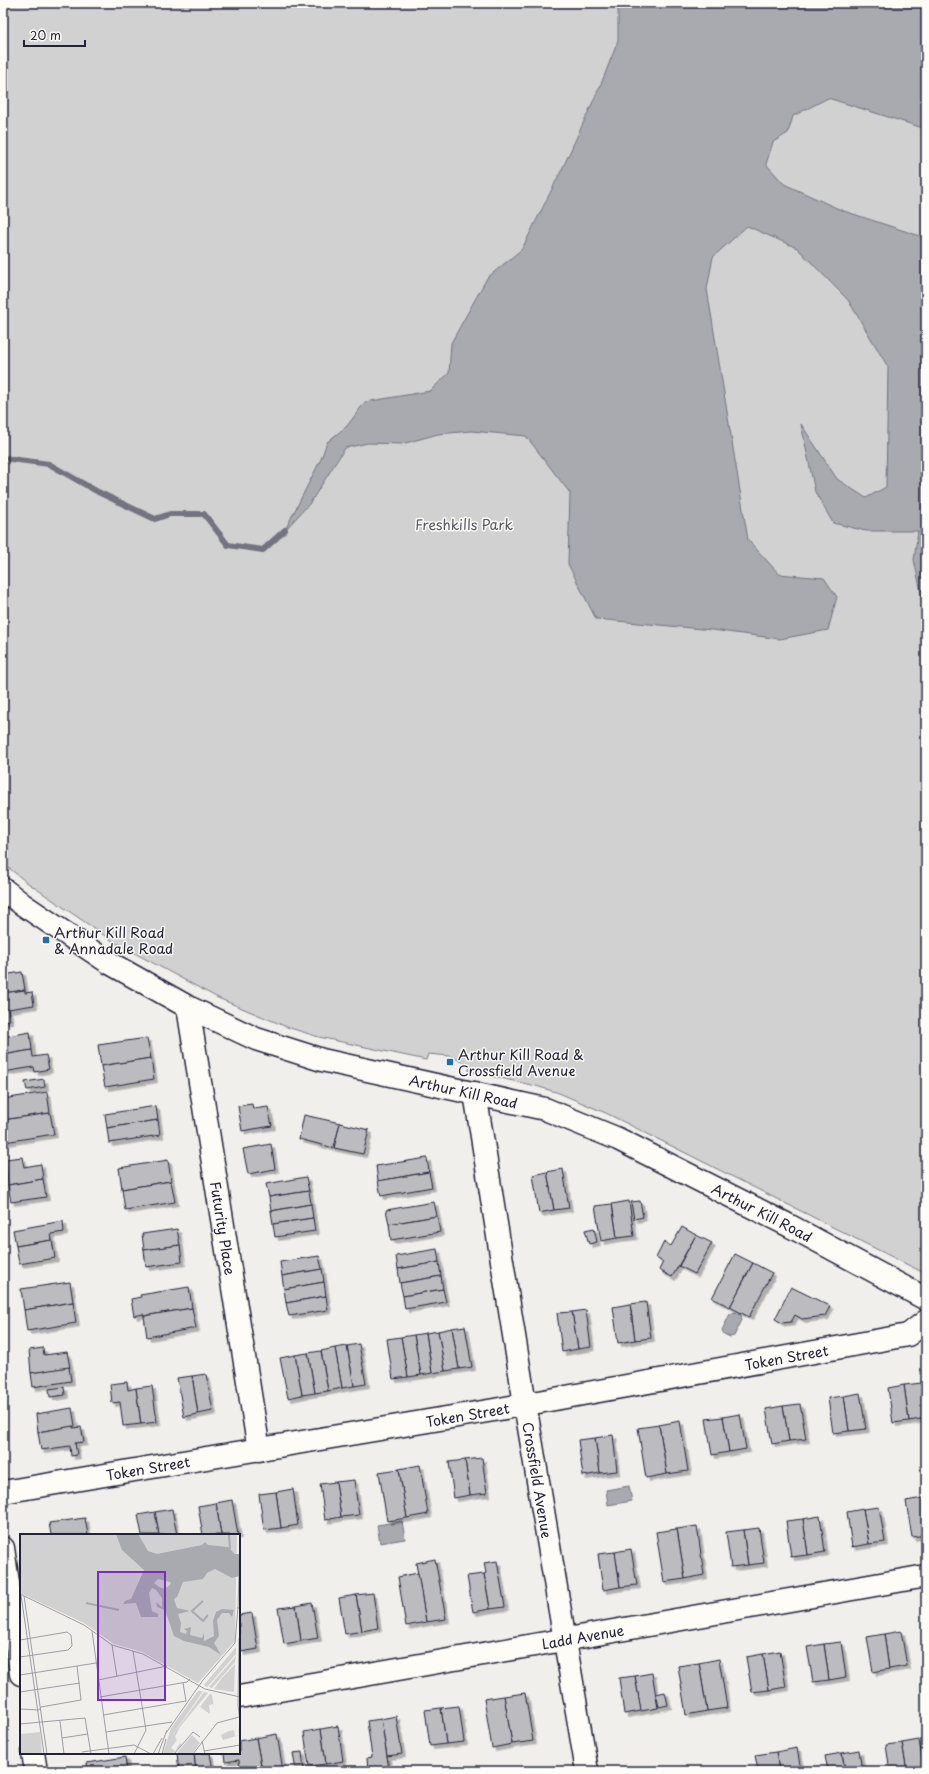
<svg xmlns="http://www.w3.org/2000/svg" width="929" height="1774" font-family="'Playpen Sans',sans-serif">
  <style>
    .green { fill: #d2d1d1; stroke: #7a7a86 }
    .water { fill: #a9a9b0; stroke: #737381 }
    .lines { fill: none; stroke-linecap: round; stroke-linejoin: round }
    .stream { stroke: #737381; stroke-width: 6 }
    .building { fill: #bcbcc0; stroke: #22223b; filter: url(#shadow) }
    .minor-casing { stroke: #22223b; stroke-width: 25 }
    .tertiary-casing { stroke: #22223b; stroke-width: 25 }
    .minor { stroke: #fdfcf7; stroke-width: 22 }
    .tertiary { stroke: #fdfcf7; stroke-width: 22 }
    .poi-dot { fill: #1f6fb2; stroke: #fdfcf7; stroke-width: 1.5 }
    .labels { text-anchor: middle; dominant-baseline: central; stroke-width: 3; stroke-linejoin: round; paint-order: stroke }
    .park-label { font-size: 14px; fill: #575768; stroke: #fdfcf7 }
    .poi-label { font-size: 14px; fill: #22223b; stroke: #fdfcf7; text-anchor: start }
    .street-label { font-size: 14px; fill: #22223b; stroke: #fdfcf7 }
    .inset-river { fill: none; stroke: #a9a9b0; stroke-width: 2 }
    .inset-road { fill: none; stroke: #9e9da5; stroke-width: 1 }
    .view { fill: #7b2cbf; fill-opacity: 0.15; stroke: #7b2cbf; stroke-width: 2 }
    .inset-edge { fill: none; stroke: #22223b; stroke-width: 2 }
  </style>
  <defs>
    <filter id="shadow"><feDropShadow dx="3.5" dy="3.5" stdDeviation="0" flood-color="#0004"/></filter>
  </defs>
  <rect width="100%" height="100%" fill="#f0efec"/>
  <filter id="ink" filterUnits="userSpaceOnUse"><feTurbulence type="fractalNoise" baseFrequency=".025" numOctaves="2"/><feDisplacementMap in="SourceGraphic" scale="8" xChannelSelector="R" yChannelSelector="G"/><feConvolveMatrix kernelMatrix="1 2 1 2 8 2 1 2 1" color-interpolation-filters="sRGB"/></filter>
  <g filter="url(#ink)">
    <polygon class="green" points="3,3 926,3 926,1274 608,1114 559,1093 536,1086 469,1071 470,1065 450,1056 428,1054 426,1060 319,1037 287,1027 218,998 114,942 25,881 3,863"/>
    <g class="water">
      <polygon points="621,3 926,3 926,129 828,98 793,116 788,133 773,142 766,164 784,184 841,210 923,237 926,235 926,615 914,560 918,531 866,531 833,523 815,492 801,424 837,479 866,498 886,487 888,367 848,300 797,248 747,226 713,257 707,289 748,540 779,574 824,578 837,597 828,630 780,639 712,630 596,619 568,564 570,493 526,436 471,431 438,434 402,444 368,443 345,448 310,503 285,530 321,459 327,442 347,426 365,402 430,391 449,373 451,343 487,278 522,249 564,165 601,84 618,41 618,8"/>
      <polygon points="735,1312 741,1315 742,1320 734,1336 730,1337 724,1334 722,1330 730,1314"/>
      <polygon points="629,1486 632,1501 608,1505 606,1490"/>
      <polygon points="402,1521 405,1539 380,1543 377,1525"/>
    </g>
    <g class="lines">
      <polyline class="stream" points="3,458 49,464 98,492 155,519 170,514 204,514 228,545 263,550 285,530"/>
    </g>
    <g class="building">
      <polygon points="22,972 25,990 3,993 3,975"/>
      <polygon points="25,990 25,993 32,992 34,1005 8,1009 10,1020 3,1021 3,993"/>
      <polygon points="30,1032 32,1050 3,1055 3,1037"/>
      <polygon points="147,1038 151,1058 101,1066 98,1045"/>
      <polygon points="32,1050 33,1057 46,1055 49,1069 35,1072 34,1067 3,1072 3,1055"/>
      <polygon points="151,1058 154,1079 105,1087 101,1066"/>
      <polygon points="44,1079 45,1087 27,1090 25,1082"/>
      <polygon points="47,1092 50,1113 3,1120 3,1099"/>
      <polygon points="252,1104 253,1109 268,1107 272,1126 242,1131 238,1106"/>
      <polygon points="156,1106 158,1120 107,1128 105,1114"/>
      <polygon points="50,1113 54,1134 5,1142 3,1120"/>
      <polygon points="304,1115 340,1123 334,1148 299,1139"/>
      <polygon points="158,1120 160,1135 109,1143 107,1128"/>
      <polygon points="340,1123 369,1130 363,1154 334,1148"/>
      <polygon points="271,1144 275,1169 248,1174 243,1149"/>
      <polygon points="22,1157 24,1167 41,1164 43,1179 8,1185 6,1159"/>
      <polygon points="427,1158 429,1172 378,1181 376,1166"/>
      <polygon points="168,1160 171,1181 122,1189 119,1168"/>
      <polygon points="563,1169 569,1208 554,1210 547,1172"/>
      <polygon points="429,1172 432,1187 381,1196 378,1181"/>
      <polygon points="547,1172 554,1210 539,1213 533,1175"/>
      <polygon points="306,1177 309,1191 269,1197 266,1184"/>
      <polygon points="43,1179 46,1197 11,1202 8,1185"/>
      <polygon points="171,1181 175,1202 125,1210 122,1189"/>
      <polygon points="309,1191 311,1204 271,1211 269,1197"/>
      <polygon points="629,1201 634,1236 617,1238 612,1204"/>
      <polygon points="640,1201 643,1217 634,1219 631,1202"/>
      <polygon points="434,1202 437,1216 389,1224 386,1210"/>
      <polygon points="311,1204 313,1218 273,1224 271,1211"/>
      <polygon points="612,1204 617,1238 601,1241 595,1206"/>
      <polygon points="437,1216 440,1232 391,1240 389,1224"/>
      <polygon points="313,1218 315,1231 275,1237 273,1224"/>
      <polygon points="63,1221 64,1232 51,1234 52,1240 16,1246 13,1230"/>
      <polygon points="682,1227 696,1235 672,1277 659,1270 663,1262 656,1258 664,1242 671,1246"/>
      <polygon points="594,1228 597,1242 589,1244 585,1230"/>
      <polygon points="177,1229 180,1245 144,1250 142,1234"/>
      <polygon points="696,1235 712,1243 695,1274 679,1266"/>
      <polygon points="52,1240 55,1258 19,1264 16,1246"/>
      <polygon points="180,1245 182,1262 146,1267 144,1250"/>
      <polygon points="437,1249 439,1262 398,1269 396,1256"/>
      <polygon points="735,1254 753,1263 730,1307 712,1298"/>
      <polygon points="319,1256 322,1269 282,1276 280,1262"/>
      <polygon points="439,1262 441,1276 400,1283 398,1269"/>
      <polygon points="753,1263 772,1273 749,1317 730,1307"/>
      <polygon points="322,1269 324,1282 284,1289 282,1276"/>
      <polygon points="441,1276 443,1289 403,1296 400,1283"/>
      <polygon points="70,1282 73,1302 24,1310 21,1289"/>
      <polygon points="324,1282 326,1296 286,1303 284,1289"/>
      <polygon points="189,1287 192,1308 144,1316 143,1314 134,1316 131,1299 141,1297 140,1295"/>
      <polygon points="791,1287 830,1306 825,1316 802,1319 795,1315 791,1322 782,1323 775,1319"/>
      <polygon points="443,1289 446,1302 405,1309 403,1296"/>
      <polygon points="326,1296 328,1310 289,1316 286,1303"/>
      <polygon points="73,1302 76,1323 27,1331 24,1310"/>
      <polygon points="646,1302 651,1338 635,1340 630,1304"/>
      <polygon points="630,1304 635,1340 618,1343 613,1307"/>
      <polygon points="192,1308 196,1328 147,1337 144,1316"/>
      <polygon points="586,1310 591,1347 578,1349 572,1312"/>
      <polygon points="572,1312 578,1349 562,1352 557,1313"/>
      <polygon points="465,1326 472,1367 459,1369 452,1328"/>
      <polygon points="452,1328 459,1369 445,1371 438,1331"/>
      <polygon points="438,1331 445,1371 432,1373 426,1333"/>
      <polygon points="426,1333 432,1373 421,1375 414,1335"/>
      <polygon points="414,1335 421,1375 408,1377 401,1337"/>
      <polygon points="401,1337 408,1377 393,1379 387,1339"/>
      <polygon points="359,1344 366,1384 354,1386 347,1346"/>
      <polygon points="347,1346 354,1386 342,1388 335,1348"/>
      <polygon points="43,1348 44,1355 67,1352 70,1368 31,1373 29,1350"/>
      <polygon points="335,1348 342,1388 328,1391 321,1351"/>
      <polygon points="321,1351 328,1391 315,1393 308,1353"/>
      <polygon points="308,1353 315,1393 302,1395 295,1355"/>
      <polygon points="295,1355 302,1395 288,1398 280,1358"/>
      <polygon points="69,1367 71,1381 33,1387 31,1373"/>
      <polygon points="206,1374 213,1411 198,1414 192,1376"/>
      <polygon points="192,1376 198,1414 184,1417 177,1378"/>
      <polygon points="127,1382 128,1390 136,1388 141,1424 123,1426 120,1402 112,1403 110,1384"/>
      <polygon points="922,1383 926,1418 909,1421 904,1385"/>
      <polygon points="904,1385 909,1421 893,1423 888,1388"/>
      <polygon points="152,1386 157,1422 141,1424 136,1388"/>
      <polygon points="64,1387 65,1395 50,1397 49,1389"/>
      <polygon points="860,1393 866,1429 849,1431 844,1396"/>
      <polygon points="844,1396 849,1431 833,1433 828,1398"/>
      <polygon points="800,1404 806,1439 789,1441 783,1406"/>
      <polygon points="783,1406 789,1441 772,1444 766,1409"/>
      <polygon points="72,1408 75,1426 38,1432 36,1414"/>
      <polygon points="740,1414 746,1449 729,1452 723,1417"/>
      <polygon points="723,1417 729,1452 712,1455 706,1419"/>
      <polygon points="680,1421 688,1471 667,1474 659,1425"/>
      <polygon points="659,1425 667,1474 646,1478 638,1428"/>
      <polygon points="73,1426 73,1428 81,1427 84,1442 75,1443 77,1455 71,1456 70,1446 41,1450 38,1432"/>
      <polygon points="613,1435 617,1471 600,1473 595,1438"/>
      <polygon points="595,1438 600,1473 583,1476 578,1440"/>
      <polygon points="482,1458 487,1493 470,1495 465,1460"/>
      <polygon points="465,1460 470,1495 454,1498 449,1462"/>
      <polygon points="420,1465 428,1514 407,1518 399,1469"/>
      <polygon points="399,1469 407,1518 387,1521 379,1472"/>
      <polygon points="354,1480 359,1515 341,1517 336,1482"/>
      <polygon points="336,1482 341,1517 325,1520 320,1484"/>
      <polygon points="293,1489 298,1525 281,1528 276,1492"/>
      <polygon points="276,1492 281,1528 264,1530 259,1494"/>
      <polygon points="923,1498 926,1518 926,1535 912,1537 906,1501"/>
      <polygon points="232,1500 238,1535 221,1535 216,1503"/>
      <polygon points="216,1503 221,1535 203,1535 198,1506"/>
      <polygon points="879,1507 885,1542 869,1544 863,1509"/>
      <polygon points="172,1509 177,1535 159,1535 155,1512"/>
      <polygon points="863,1509 869,1544 852,1547 847,1512"/>
      <polygon points="155,1512 159,1535 142,1535 138,1515"/>
      <polygon points="820,1516 825,1552 808,1555 803,1519"/>
      <polygon points="85,1518 88,1535 51,1535 49,1523"/>
      <polygon points="803,1519 808,1555 791,1557 786,1521"/>
      <polygon points="697,1526 704,1575 685,1579 677,1529"/>
      <polygon points="759,1528 764,1563 748,1565 743,1530"/>
      <polygon points="677,1529 685,1579 664,1582 656,1532"/>
      <polygon points="743,1530 748,1565 731,1567 726,1532"/>
      <polygon points="631,1549 637,1585 620,1587 615,1552"/>
      <polygon points="615,1552 620,1587 603,1590 598,1554"/>
      <polygon points="435,1559 446,1619 426,1622 416,1563"/>
      <polygon points="497,1561 505,1607 490,1609 484,1574 486,1573 484,1563"/>
      <polygon points="418,1573 426,1622 406,1626 398,1577"/>
      <polygon points="484,1574 490,1609 473,1612 467,1576"/>
      <polygon points="373,1593 378,1628 362,1631 356,1595"/>
      <polygon points="356,1595 362,1631 345,1634 339,1598"/>
      <polygon points="312,1603 318,1638 301,1641 296,1606"/>
      <polygon points="296,1606 301,1641 284,1644 278,1608"/>
      <polygon points="252,1613 258,1649 241,1652 239,1639 239,1615"/>
      <polygon points="901,1631 907,1666 889,1669 884,1634"/>
      <polygon points="884,1634 889,1669 873,1672 867,1637"/>
      <polygon points="841,1642 846,1677 829,1680 824,1644"/>
      <polygon points="824,1644 829,1680 813,1682 807,1647"/>
      <polygon points="780,1651 786,1687 769,1690 763,1654"/>
      <polygon points="763,1654 769,1690 752,1692 746,1657"/>
      <polygon points="719,1659 727,1708 707,1711 699,1663"/>
      <polygon points="699,1663 707,1711 686,1715 678,1666"/>
      <polygon points="652,1673 658,1708 641,1711 635,1676"/>
      <polygon points="635,1676 641,1711 624,1714 619,1678"/>
      <polygon points="665,1692 668,1705 659,1707 656,1694"/>
      <polygon points="525,1693 533,1741 512,1744 504,1696"/>
      <polygon points="504,1696 512,1744 492,1748 484,1699"/>
      <polygon points="459,1706 464,1742 446,1744 441,1708"/>
      <polygon points="441,1708 446,1744 430,1746 425,1710"/>
      <polygon points="396,1716 402,1754 387,1756 381,1719"/>
      <polygon points="381,1719 389,1769 368,1771 367,1758 372,1757 367,1721"/>
      <polygon points="338,1726 343,1761 326,1764 321,1729"/>
      <polygon points="321,1729 326,1764 309,1766 304,1732"/>
      <polygon points="277,1734 283,1771 262,1771 256,1738"/>
      <polygon points="256,1738 262,1771 240,1771 239,1760 225,1762 224,1753 239,1753 239,1741"/>
      <polygon points="919,1740 924,1771 907,1771 902,1743"/>
      <polygon points="902,1743 907,1771 890,1771 886,1745"/>
      <polygon points="797,1748 801,1771 779,1771 776,1752"/>
      <polygon points="859,1750 862,1771 845,1771 842,1753"/>
      <polygon points="302,1752 304,1771 296,1771 293,1753"/>
      <polygon points="776,1752 779,1771 758,1771 755,1755"/>
      <polygon points="177,1753 194,1753 196,1771 179,1771"/>
      <polygon points="194,1753 210,1753 213,1771 196,1771"/>
      <polygon points="842,1753 845,1771 828,1771 825,1756"/>
      <polygon points="125,1757 127,1771 88,1771 87,1763"/>
    </g>
    <g class="lines">
      <defs>
        <g id="minor">
          <path id="s1" d="M 188,1007 L 259,1450"/>
          <path id="s2" d="M 475,1093 L 525,1404 L 587,1771"/>
          <path id="s3" d="M 3,1492 L 494,1410 L 908,1335 L 926,1321"/>
          <path id="s4" d="M 239,1697 L 926,1576"/>
        </g>
        <g id="tertiary">
          <path id="s5" d="M 3,889 L 22,904 L 108,962 L 188,1007 L 256,1039 L 322,1060 L 545,1109 L 618,1139 L 790,1226 L 926,1299"/>
          <polyline points="3,1548 21,1674"/>
          <polyline points="33,1753 36,1771"/>
        </g>
      </defs>
      <use href="#minor" class="minor-casing"/>
      <use href="#tertiary" class="tertiary-casing"/>
      <use href="#minor" class="minor"/>
      <use href="#tertiary" class="tertiary"/>
    </g>
  </g>
  <g class="poi-dot">
    <rect x="42" y="936" width="8" height="8" rx="2"/>
    <rect x="446" y="1058" width="8" height="8" rx="2"/>
  </g>
  <g class="labels">
    <g class="park-label">
      <text x="464" y="524">Freshkills Park</text>
    </g>
    <g class="poi-label">
      <text x="54" y="932">Arthur Kill Road<tspan x="54" dy="16">&amp; Annadale Road</tspan></text>
      <text x="458" y="1054">Arthur Kill Road &amp;<tspan x="458" dy="16">Crossfield Avenue</tspan></text>
    </g>
    <g class="street-label">
      <text stroke="none"><textPath href="#s5" startOffset="509">Arthur Kill Road</textPath></text>
      <text stroke="none"><textPath href="#s5" startOffset="833">Arthur Kill Road</textPath></text>
      <text stroke="none"><textPath href="#s1" startOffset="224">Futurity Place</textPath></text>
      <text stroke="none"><textPath href="#s3" startOffset="795">Token Street</textPath></text>
      <text stroke="none"><textPath href="#s3" startOffset="471">Token Street</textPath></text>
      <text stroke="none"><textPath href="#s3" startOffset="147">Token Street</textPath></text>
      <text stroke="none"><textPath href="#s2" startOffset="392">Crossfield Avenue</textPath></text>
      <text stroke="none"><textPath href="#s4" startOffset="349">Ladd Avenue</textPath></text>
    </g>
  </g>
  <g transform="translate(20 1534)">
    <rect width="220" height="220" fill="#f0efec"/>
    <path d="M 0,0 L 217,0 L 215,107 L 178,149 L 122,118 L 94,110 L 64,89 L 0,59 ZM 216,113 L 216,120 L 187,153 L 184,151 ZM 216,122 L 215,128 L 192,154 L 189,153 ZM 215,130 L 214,158 L 194,155 L 202,144 ZM 178,157 L 183,157 L 150,205 L 184,158 L 188,159 L 160,193 L 155,203 L 157,206 L 151,214 L 155,217 L 160,209 L 162,211 L 152,220 L 143,220 L 151,194 ZM 190,160 L 192,161 L 194,174 L 193,170 L 189,171 L 190,180 L 180,173 ZM 218,191 L 220,201 L 203,206 L 201,201 L 209,197 L 214,196 L 215,202 L 219,201 ZM 20,198 L 22,220 L 0,220 L 0,200 ZM 172,201 L 180,209 L 172,220 L 156,220 Z" fill="#d2d1d1"/>
    <path d="M 96,0 L 118,0 L 128,17 L 137,20 L 182,11 L 185,8 L 188,11 L 208,13 L 215,20 L 220,20 L 220,42 L 212,44 L 195,35 L 187,39 L 183,45 L 163,48 L 157,63 L 154,65 L 157,74 L 170,77 L 158,80 L 161,89 L 160,98 L 166,100 L 167,97 L 164,95 L 171,93 L 170,101 L 182,104 L 184,99 L 184,107 L 194,102 L 193,87 L 196,78 L 202,75 L 214,76 L 212,83 L 209,79 L 202,79 L 197,86 L 199,102 L 194,109 L 201,121 L 189,113 L 164,107 L 154,102 L 145,76 L 137,73 L 136,68 L 142,73 L 142,64 L 136,56 L 132,54 L 129,59 L 132,77 L 138,80 L 138,83 L 121,83 L 116,69 L 103,70 L 99,76 L 105,67 L 111,65 L 124,36 L 102,16 ZM 138,45 L 150,48 L 151,50 L 145,55 L 139,53 L 134,49 Z" fill="#a9a9b0" fill-rule="evenodd"/>
    <path class="inset-river" d="M 209,0 L 210,15M 183,67 L 172,77 L 183,87 L 188,81M 66,69 L 99,76"/>
    <path class="inset-road" d="M 0,60 L 64,91 L 92,111 L 123,120 L 185,155 L 220,163M 1,61 L 24,220M 4,62 L 27,220M 218,75 L 220,0M 72,97 L 89,220M 219,104 L 218,171 L 220,189M 0,106 L 47,98 L 51,101 L 52,112 L 48,116 L 0,123M 92,111 L 97,143M 113,117 L 126,196 L 114,220M 0,141 L 76,129M 78,146 L 147,132M 0,158 L 60,149M 80,163 L 167,148 L 170,145M 0,175 L 19,176 L 21,173 L 61,166 L 57,132M 83,181 L 166,167 L 163,149M 40,187 L 44,220M 0,190 L 65,184 L 71,220M 86,198 L 152,188M 146,199 L 183,146 L 215,109 L 218,73M 42,204 L 68,200M 182,207 L 185,220M 184,217 L 220,211M 62,218 L 114,211 L 131,220M 133,220 L 142,204M 138,220 L 147,196M 142,220 L 146,205M 154,220 L 173,198 L 180,203M 173,220 L 197,189 L 219,183"/>
    <path class="view" d="M 78,38 L 145,38 L 145,166 L 78,166 Z"/>
    <rect width="220" height="220" class="inset-edge"/>
  </g>
  <rect width="929" height="1774" fill="none" stroke="#fdfcf7" stroke-width="16"/>
  <rect x="8" y="8" width="913" height="1758" fill="none" stroke="#22223b" stroke-width="1.5" filter="url(#ink)"/>
  <path d="M24 40v6h61v-6" fill="none" stroke="#22223b" stroke-width="2"/>
  <text x="30" y="40" font-size="12" fill="#22223b" stroke="#fdfcf7" stroke-width="3" paint-order="stroke">20 m</text>
</svg>
